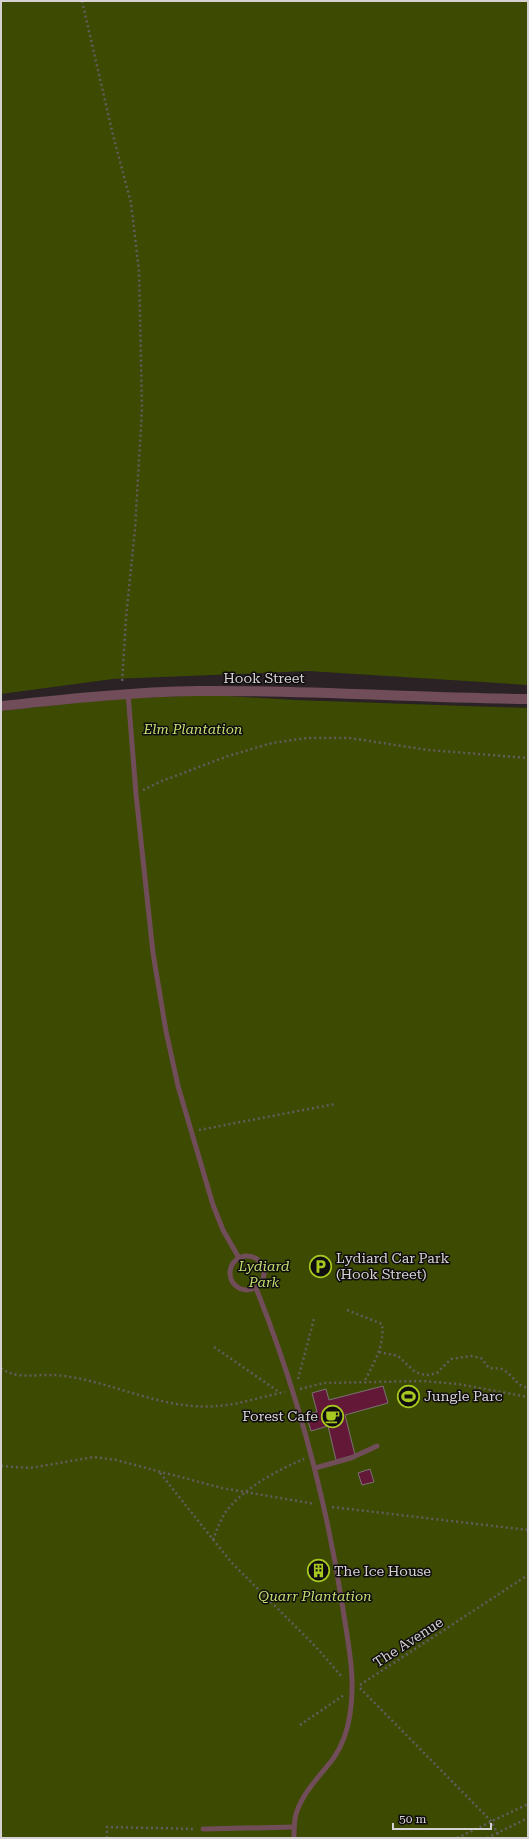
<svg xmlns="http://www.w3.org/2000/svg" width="529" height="1839" font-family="'Roboto Serif',serif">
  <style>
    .green { fill: #3c4a02 }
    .building { fill: #631838; stroke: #7b7275 }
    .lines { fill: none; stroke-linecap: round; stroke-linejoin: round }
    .path { stroke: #635c5e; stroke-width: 2.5; stroke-dasharray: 2 3; stroke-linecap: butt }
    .lane { stroke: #704d58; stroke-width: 5 }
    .street { stroke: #704d58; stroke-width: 10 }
    .labels { text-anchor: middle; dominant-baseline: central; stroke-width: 3; stroke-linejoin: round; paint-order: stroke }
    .street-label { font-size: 14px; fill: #d6d1d2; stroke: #100d0e }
    .park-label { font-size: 14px; font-style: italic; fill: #c3df70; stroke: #100d0e }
    .poi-label { font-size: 14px; fill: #d6d1d2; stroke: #100d0e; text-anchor: start }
  </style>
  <rect width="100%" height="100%" fill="#2a2225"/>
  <g class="green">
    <polygon points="1,1 528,1 528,685 308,671 113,679 1,694"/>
    <polygon points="210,695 295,700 528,708 528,1838 1,1838 1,711 110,699"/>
  </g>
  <g class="building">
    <polygon points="383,1386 388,1403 345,1415 355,1455 336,1460 328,1426 311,1431 306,1414 317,1412 312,1393 326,1389 329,1400"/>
    <polygon points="407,1387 418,1391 413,1406 402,1403"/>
    <polygon points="370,1469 374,1482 362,1485 358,1473"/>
    <polygon points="318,1565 324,1570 319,1578 312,1573"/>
  </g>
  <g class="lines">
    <g class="path">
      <polyline points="82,1 113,135 131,203 139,271 142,409 135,529 126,618 122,683"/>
      <polyline points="143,790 162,781 228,756 272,743 307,738 349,738 429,750 528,758"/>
      <polyline points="199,1130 335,1104"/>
      <path d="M 347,1310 L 382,1324 C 385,1345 374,1363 364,1382"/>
      <polyline points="214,1347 279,1392"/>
      <path d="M 379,1352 L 398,1356 L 414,1371 L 420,1374 L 428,1375 L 437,1373 L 451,1359 L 471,1356 L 481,1358 L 489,1368 C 495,1369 500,1367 505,1371 C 515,1377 515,1385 528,1388"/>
      <path d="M 1,1368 C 17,1380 36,1374 54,1375 C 109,1379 161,1411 217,1406 C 238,1405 264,1396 285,1392"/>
      <polyline points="298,1379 314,1319"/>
      <polyline points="300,1389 324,1383 422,1381 458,1384 528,1397"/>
      <polyline points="1,1466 30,1468 94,1457 116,1460 222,1488 315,1504"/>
      <polyline points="160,1473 231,1562 316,1647 343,1678"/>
      <polyline points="332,1507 528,1530"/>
      <path d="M 213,1540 C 217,1529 221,1518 228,1509 C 245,1488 279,1469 304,1459"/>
      <polyline points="360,1685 528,1575"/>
      <polyline points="360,1688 491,1821 500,1838"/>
      <polyline points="300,1725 344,1695"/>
      <polyline points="107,1838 107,1827 196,1829"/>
      <polyline points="457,1838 528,1804"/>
      <polyline points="487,1838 528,1818"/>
    </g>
    <g class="lane">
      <polyline points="128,693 136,794 153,953 166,1031 178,1086 213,1205 223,1230 239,1258"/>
      <circle cx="247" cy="1273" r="17"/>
      <path d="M 256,1288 C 297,1391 326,1498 343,1609 C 348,1643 356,1679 350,1714 C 348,1729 342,1746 333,1759 C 319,1777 303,1792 296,1814 C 294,1821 294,1830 294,1838"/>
      <polyline points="315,1468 351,1458 377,1446"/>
      <polyline points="203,1829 294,1827"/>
    </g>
    <path class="street" d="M 1,706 C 67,699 132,692 198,691 C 308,690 418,698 528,699"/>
  </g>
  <defs>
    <symbol id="parking-ring" viewBox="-11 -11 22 22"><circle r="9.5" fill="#100d0e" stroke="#a7c81f" stroke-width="1.5"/><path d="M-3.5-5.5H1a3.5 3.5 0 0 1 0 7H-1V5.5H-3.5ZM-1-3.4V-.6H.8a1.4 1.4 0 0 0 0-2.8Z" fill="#a7c81f"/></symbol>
    <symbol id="stadium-ring" viewBox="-11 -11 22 22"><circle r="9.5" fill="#100d0e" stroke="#a7c81f" stroke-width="1.5"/><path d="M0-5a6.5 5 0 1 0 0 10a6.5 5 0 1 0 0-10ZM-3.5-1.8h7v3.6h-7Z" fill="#a7c81f"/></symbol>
    <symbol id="cafe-ring" viewBox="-11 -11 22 22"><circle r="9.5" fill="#100d0e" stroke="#a7c81f" stroke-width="1.5"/><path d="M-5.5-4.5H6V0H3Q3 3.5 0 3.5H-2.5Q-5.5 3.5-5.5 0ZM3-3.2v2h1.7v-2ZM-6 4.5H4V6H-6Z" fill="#a7c81f"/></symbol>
    <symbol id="building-ring" viewBox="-11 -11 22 22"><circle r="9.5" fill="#100d0e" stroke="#a7c81f" stroke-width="1.5"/><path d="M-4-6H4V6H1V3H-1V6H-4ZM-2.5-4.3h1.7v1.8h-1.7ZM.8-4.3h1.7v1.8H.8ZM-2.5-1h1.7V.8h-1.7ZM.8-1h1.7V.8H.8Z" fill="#a7c81f"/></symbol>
  </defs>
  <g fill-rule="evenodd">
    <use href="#parking-ring" x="308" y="1254" width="25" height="25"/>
    <use href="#stadium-ring" x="396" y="1384" width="25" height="25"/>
    <use href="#cafe-ring" x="320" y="1404" width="25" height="25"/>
    <use href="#building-ring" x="306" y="1558" width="25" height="25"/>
  </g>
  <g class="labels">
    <g class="street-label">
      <text x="264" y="678">Hook Street</text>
      <text transform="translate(408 1642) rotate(-33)">The Avenue</text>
    </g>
    <g class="park-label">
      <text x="193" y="729">Elm Plantation</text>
      <text x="264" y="1266">Lydiard<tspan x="264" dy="16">Park</tspan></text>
      <text x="315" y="1596">Quarr Plantation</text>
    </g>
    <g class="poi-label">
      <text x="336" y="1258">Lydiard Car Park<tspan x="336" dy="16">(Hook Street)</tspan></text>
      <text x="424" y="1396">Jungle Parc</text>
      <text x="318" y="1416" text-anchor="end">Forest Cafe</text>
      <text x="334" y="1571">The Ice House</text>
    </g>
  </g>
  <rect width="529" height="1839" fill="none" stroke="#d6d1d2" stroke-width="4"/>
  <path d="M393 1823v6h98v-6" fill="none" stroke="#d6d1d2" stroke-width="2"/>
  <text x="399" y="1823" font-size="12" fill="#d6d1d2" stroke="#100d0e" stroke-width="3" paint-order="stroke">50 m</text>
</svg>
